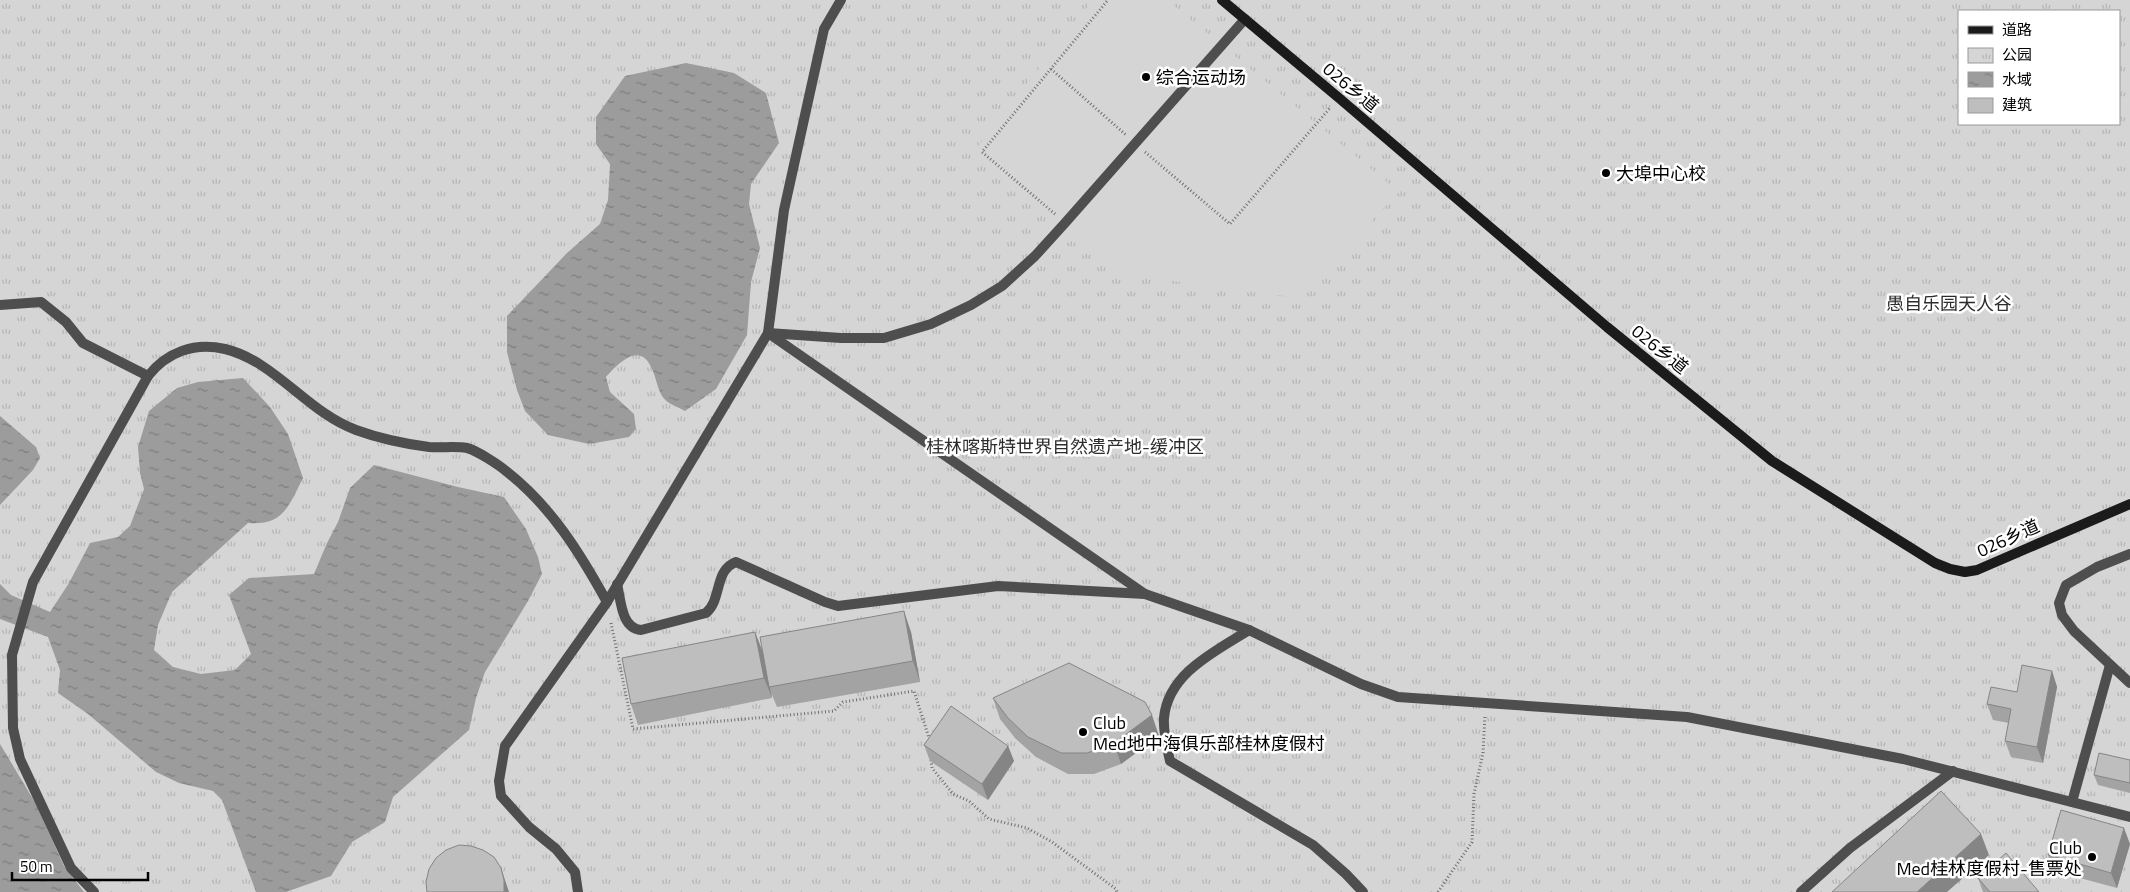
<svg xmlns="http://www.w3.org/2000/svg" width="2130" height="892" font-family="'Titillium Web','Noto Sans SC',sans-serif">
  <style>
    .park { fill: url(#park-tufts); fill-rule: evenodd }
    .garden { fill: #d5d5d5 }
    .water { fill: url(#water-ripples) }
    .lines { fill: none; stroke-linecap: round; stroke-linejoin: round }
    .path { stroke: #707070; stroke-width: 3; stroke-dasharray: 1 2.5; stroke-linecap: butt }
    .lane { stroke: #4e4e4e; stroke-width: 10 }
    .street { stroke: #4e4e4e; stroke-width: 10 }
    .secondary { stroke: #1b1b1b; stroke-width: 10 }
    .wall { fill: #a3a3a3 }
    .shaded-wall { fill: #858585 }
    .building { fill: #bebebe; stroke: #858585 }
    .poi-dot { fill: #000; stroke: #fff; stroke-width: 2 }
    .labels { text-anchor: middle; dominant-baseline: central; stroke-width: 5; stroke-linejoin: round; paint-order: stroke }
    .poi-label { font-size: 18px; fill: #000; stroke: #fff; text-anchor: start }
    .street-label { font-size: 18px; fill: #000; stroke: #fff }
    .park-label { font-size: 18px; fill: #2c2c2c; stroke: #fff }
  </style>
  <defs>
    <pattern id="park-tufts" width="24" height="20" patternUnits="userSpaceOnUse" patternTransform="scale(1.25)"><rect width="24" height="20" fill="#d5d5d5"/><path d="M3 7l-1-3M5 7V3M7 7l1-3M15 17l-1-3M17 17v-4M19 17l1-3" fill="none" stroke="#b5b5b5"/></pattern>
    <pattern id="water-ripples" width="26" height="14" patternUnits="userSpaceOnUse" patternTransform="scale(1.25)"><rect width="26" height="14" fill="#9c9c9c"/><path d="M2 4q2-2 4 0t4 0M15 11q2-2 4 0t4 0" fill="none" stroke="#7d7d7d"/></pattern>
  </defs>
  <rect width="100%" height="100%" fill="#fff"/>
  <path class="park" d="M 0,0 L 2130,0 L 2130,892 L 0,892 ZM 1959,11 L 2119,11 L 2119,124 L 1959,124 Z"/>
  <polygon class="garden" points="1093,0 1167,0 1399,192 1299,298 1113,273 971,155"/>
  <g class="water">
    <path d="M 686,63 L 734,73 L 766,93 L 779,143 L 751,184 L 749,204 L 760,248 L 751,282 L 747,335 L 716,389 L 685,411 C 678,407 667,404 662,396 C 657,388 656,376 651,367 C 639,341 617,365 606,377 L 610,392 L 634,414 L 636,429 L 629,437 L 589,444 L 548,435 L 525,411 L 517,390 L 507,352 L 507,316 L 567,253 L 600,224 L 608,200 L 610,164 L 596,144 L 596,117 L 625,76 Z"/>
    <path d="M 243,378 L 270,407 L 288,434 L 303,478 C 289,505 284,526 248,523 L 172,592 L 158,625 L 154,650 L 173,667 L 201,674 L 235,670 L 251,654 L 229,595 L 249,578 L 314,574 L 327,543 L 338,522 L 350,488 L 374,465 L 458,487 L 504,497 L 526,529 L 538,557 L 542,574 L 528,601 L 485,672 L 476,698 L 469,730 L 393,797 L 385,822 L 352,842 L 331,876 L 286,892 L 256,892 L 222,800 L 213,791 L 179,783 L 156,772 L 88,714 L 58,693 L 60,670 L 48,637 L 0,619 L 0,584 L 11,595 L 50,612 L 69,583 L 90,543 L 118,537 L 130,526 L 144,489 L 140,473 L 138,447 L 149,411 L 177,388 L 198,382 Z"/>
    <polygon points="0,416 36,447 40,458 33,470 0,505"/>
    <polygon points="0,744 36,804 64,866 84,892 0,892"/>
  </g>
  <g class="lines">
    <g class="path">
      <polyline points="1051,69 1126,135"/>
      <polyline points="1145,152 1230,224 1330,108"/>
      <polyline points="1055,214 982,152 1108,0"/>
      <polyline points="611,623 633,729 834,711 843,702 914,691 930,741"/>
      <polyline points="931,760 932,768 953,794 969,801 989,819 1027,828 1052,842 1116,889 1117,892"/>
      <polyline points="1438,892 1472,842 1474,794 1483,753 1485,715"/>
    </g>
    <g class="lane">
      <polyline points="0,305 41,302 66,322 83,343 148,376"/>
      <polyline points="768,333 841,338 884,338 931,324 971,305 1002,286 1035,256 1065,223 1245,19"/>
      <polyline points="768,333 1145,594"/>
      <polyline points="2130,554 2097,567 2066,585 2059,603 2062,615 2074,631 2130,683"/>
      <path d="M 1249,630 C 1216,651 1168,673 1164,718 C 1163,732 1167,747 1170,761 L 1313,845 L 1346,874 L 1363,892"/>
      <polyline points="2072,802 2110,665"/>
      <polyline points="1801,892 1850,848 1953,771"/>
    </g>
    <g class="street">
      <path d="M 617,584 C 621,600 621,628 641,630 L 706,613 C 722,600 714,570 736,562 L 825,602 L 838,606 L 998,586 L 1145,594 L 1249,630 L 1361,684 L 1398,697 L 1687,717 L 1903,759 L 2130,817"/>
      <path d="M 94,892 L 71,868 L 20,759 L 13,728 L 12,655 L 33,582 L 148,376 C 167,352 194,342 225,349 C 275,361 307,412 356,430 C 378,438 406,444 429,447 C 442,448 455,446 467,448 C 476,450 499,465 506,471 C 551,506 580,553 607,602"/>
      <polyline points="578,892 575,872 556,849 529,827 501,796 499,781 505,746 607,602 768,333 784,210 824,29 841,0"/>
    </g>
    <polyline class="secondary" points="1222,0 1339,98 1607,327 1772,461 1935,563 1950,569 1965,572 1977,570 2130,504"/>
  </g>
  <g class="wall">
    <polygon points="755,632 763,652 911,632 920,682 777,707 770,690 772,698 638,725 631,704"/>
    <polygon points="2052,671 2057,687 2043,763 2011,757 2005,741 2009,723 1993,720 1987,704 2017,692"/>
    <polygon points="993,698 1159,736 1121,764 1094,774 1068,774 1036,757 1015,738 1000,719"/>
    <polygon points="924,745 1008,746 1014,761 988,800 930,761"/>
    <polygon points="2130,760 2130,793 2098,785 2094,775"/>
    <polygon points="2130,844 2117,888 2054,871 2048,855"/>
    <polygon points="1978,878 2039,892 1983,892"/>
  </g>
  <g class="shaded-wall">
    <polygon points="904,611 911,632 920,682 913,661"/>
    <polygon points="755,632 763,653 772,698 764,678"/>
    <polygon points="2052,671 2057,687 2043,763 2037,747"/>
    <polygon points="1152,715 1159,736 1121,764 1114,743"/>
    <polygon points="1008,746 1014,761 988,800 982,784"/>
    <polygon points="2124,828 2130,844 2117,888 2111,873"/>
    <polygon points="1981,834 1989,855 1947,892 1917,892"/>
    <polygon points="501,868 509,892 504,892"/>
  </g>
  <g class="building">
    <polygon points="904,611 913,661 769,687 760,637"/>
    <polygon points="755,632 764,678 631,704 622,658"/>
    <polygon points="1069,663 1145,702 1152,715 1114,743 1087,753 1061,753 1028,737 1008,718 993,698"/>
    <polygon points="2022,665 2052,671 2037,747 2005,741 2011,709 1987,704 1991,687 2017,692"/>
    <polygon points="951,706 1008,746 982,784 924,745"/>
    <polygon points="2099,753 2130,760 2130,783 2094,775"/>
    <polygon points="1941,791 1981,834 1917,892 1832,892"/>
    <polygon points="2061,810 2124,828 2111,873 2048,855"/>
    <polygon points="459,845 471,846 483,850 494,857 501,868 504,880 504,892 427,892 426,882 429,869 436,858 446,850"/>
    <polygon points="2006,853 2039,892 1990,892 1978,878"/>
  </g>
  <g class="poi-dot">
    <circle cx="1146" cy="77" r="5"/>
    <circle cx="1606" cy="173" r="5"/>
    <circle cx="1083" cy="732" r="5"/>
    <circle cx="2092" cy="857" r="5"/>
  </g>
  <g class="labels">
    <g class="poi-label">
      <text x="1156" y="77">综合运动场</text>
      <text x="1616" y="173">大埠中心校</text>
      <text x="1093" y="722">Club<tspan x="1093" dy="21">Med地中海俱乐部桂林度假村</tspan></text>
      <text x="2082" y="847" text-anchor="end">Club<tspan x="2082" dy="21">Med桂林度假村-售票处</tspan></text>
    </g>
    <g class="street-label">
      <text transform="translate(1351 87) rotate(40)">026乡道</text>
      <text transform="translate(1660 349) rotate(39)">026乡道</text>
      <text transform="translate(2008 538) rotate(-24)">026乡道</text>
    </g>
    <g class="park-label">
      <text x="1949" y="303">愚自乐园天人谷</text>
      <text x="1065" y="446">桂林喀斯特世界自然遗产地-缓冲区</text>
    </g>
  </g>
  <rect x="1958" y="10" width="162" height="115" fill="#ffffff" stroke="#999999"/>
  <rect x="1968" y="26" width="25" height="8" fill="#1b1b1b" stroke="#999999"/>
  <text x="2002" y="35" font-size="15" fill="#000000">道路</text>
  <rect x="1968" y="48" width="25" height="15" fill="url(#park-tufts)" stroke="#999999"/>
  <text x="2002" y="60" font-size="15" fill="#000000">公园</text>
  <rect x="1968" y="72" width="25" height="15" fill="url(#water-ripples)" stroke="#999999"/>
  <text x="2002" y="85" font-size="15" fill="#000000">水域</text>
  <rect x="1968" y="98" width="25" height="15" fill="#bebebe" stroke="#999999"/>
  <text x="2002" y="110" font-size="15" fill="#000000">建筑</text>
  <path d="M12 872v8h136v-8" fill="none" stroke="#000000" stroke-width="2.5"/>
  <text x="20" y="872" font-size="15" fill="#000000" stroke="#ffffff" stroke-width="4" paint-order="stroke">50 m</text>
</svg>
